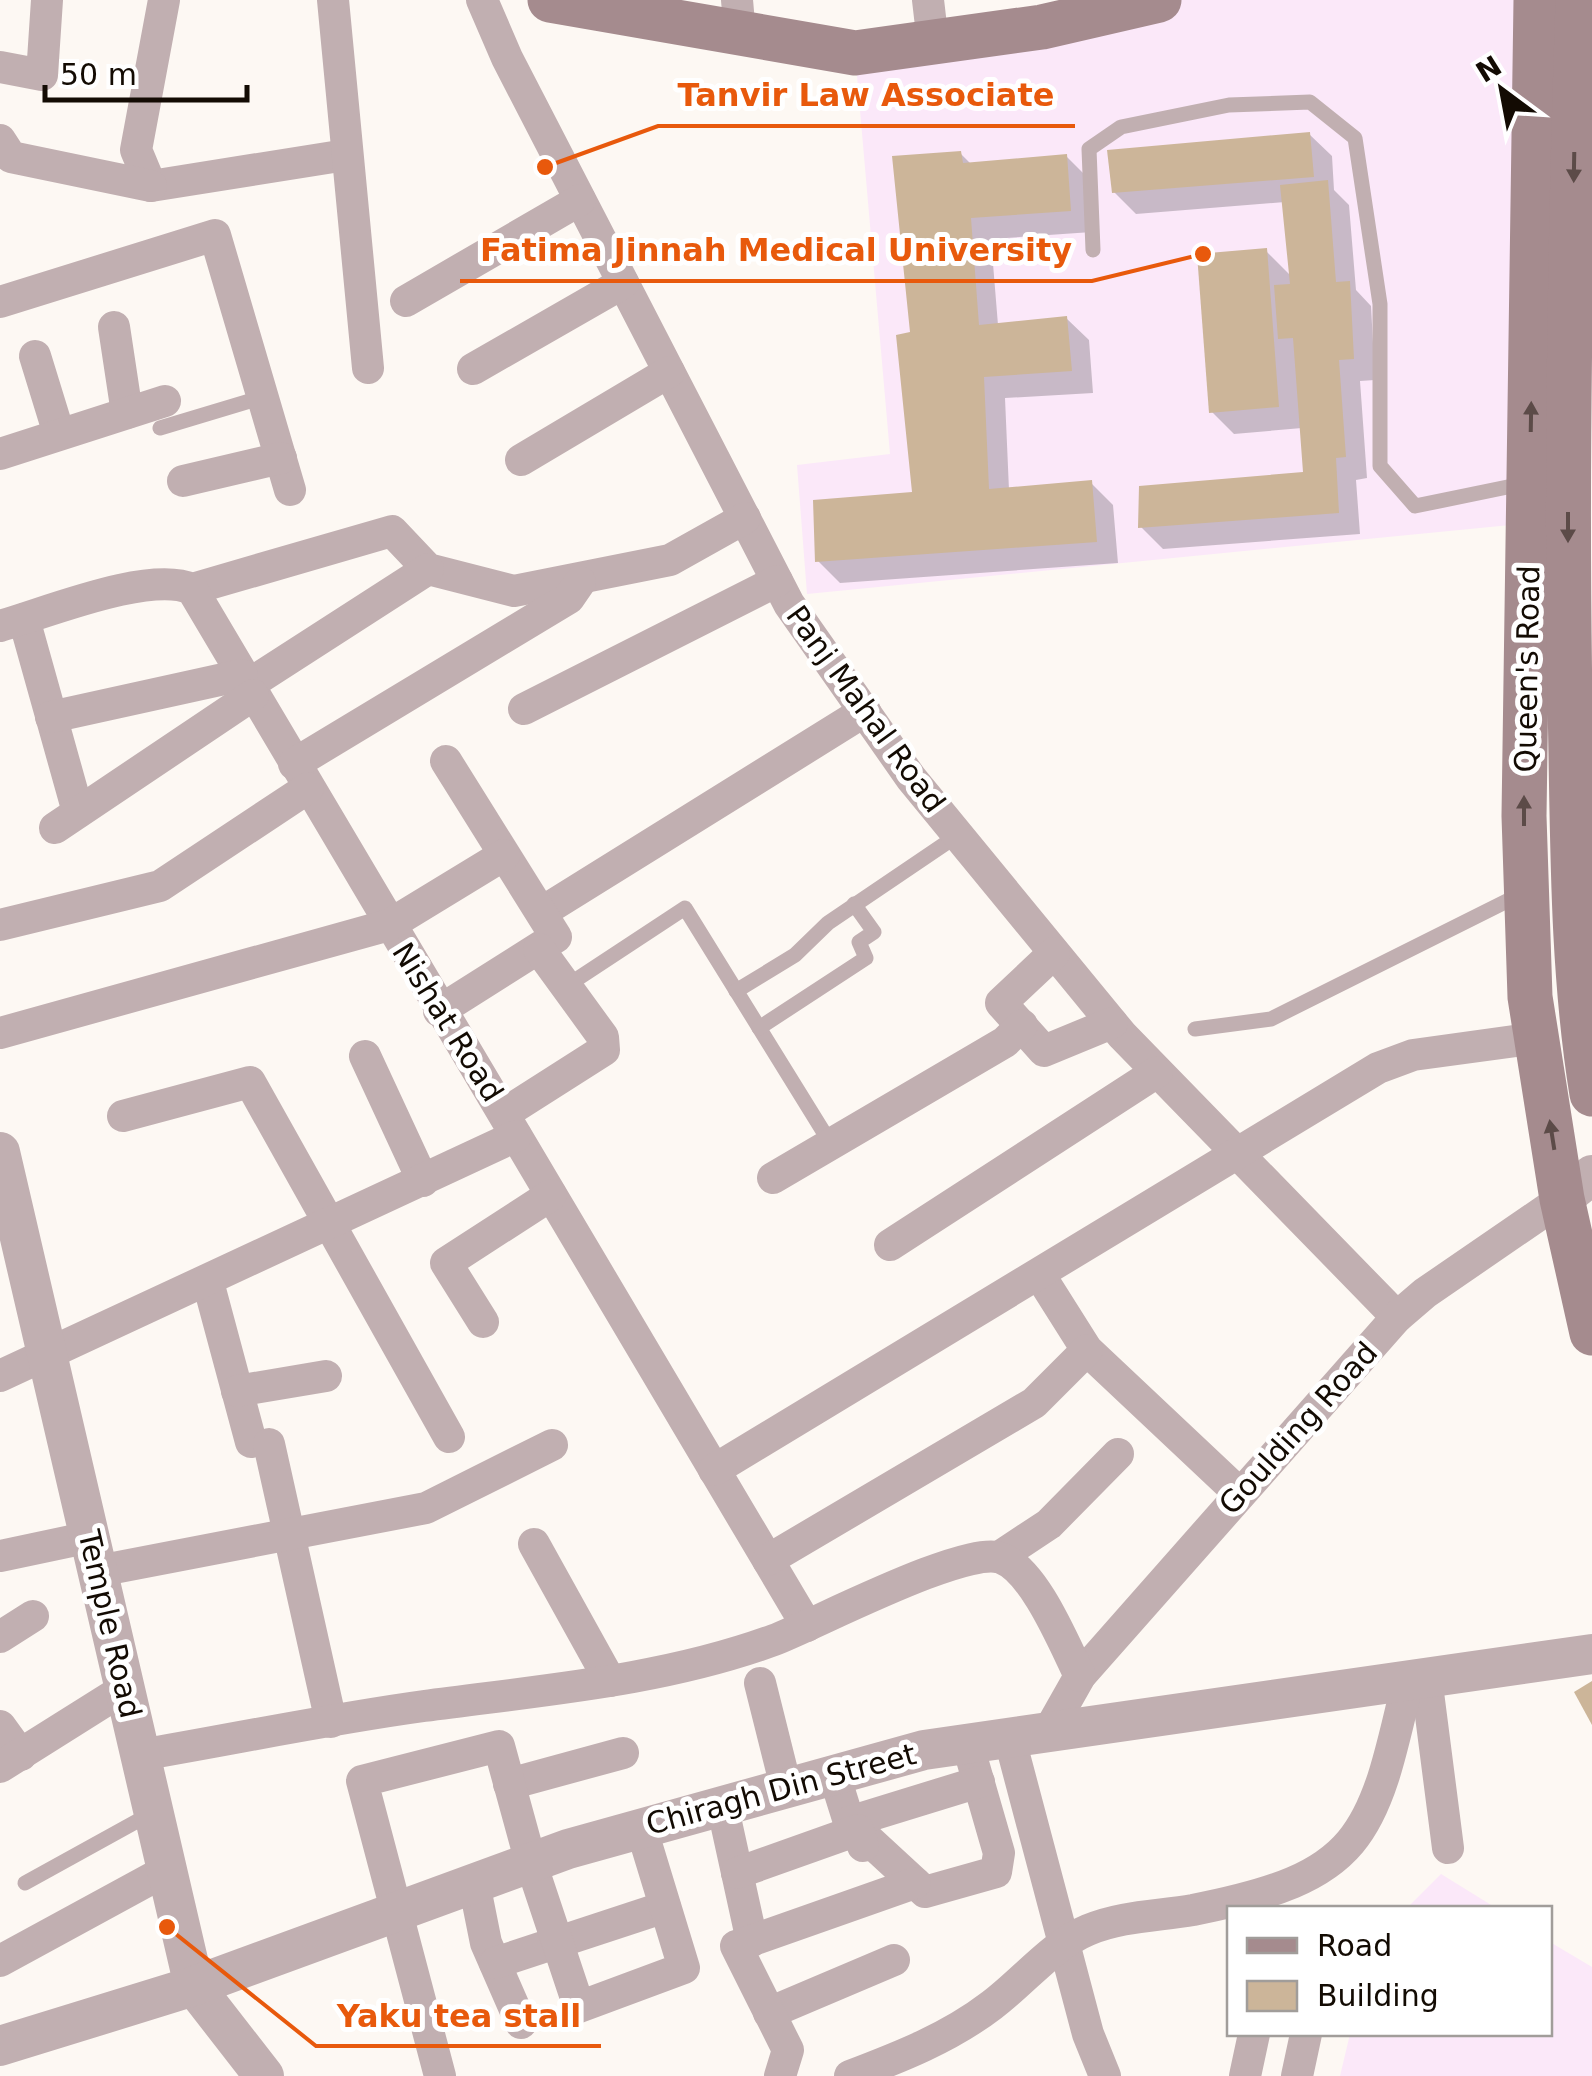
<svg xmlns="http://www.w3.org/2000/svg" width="1592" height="2076" font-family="'DejaVu Sans',sans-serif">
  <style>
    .education { fill: #fbe8f9 }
    .shadow { fill: #0003 }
    .building { fill: #ccb599 }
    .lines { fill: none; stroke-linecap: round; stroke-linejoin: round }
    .service { stroke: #c1afb1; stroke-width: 15 }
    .minor { stroke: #c1afb1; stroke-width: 32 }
    .tertiary { stroke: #c1afb1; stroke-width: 40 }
    .secondary { stroke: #a58b8e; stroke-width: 45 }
    .oneway { fill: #5c4b48 }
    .labels { text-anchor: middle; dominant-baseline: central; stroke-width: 10; stroke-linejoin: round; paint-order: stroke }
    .street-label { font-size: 30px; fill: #130b03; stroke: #fff }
    .leader { fill: none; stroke: #e8590c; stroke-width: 4 }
    .callout-dot { fill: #e8590c; stroke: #fff; stroke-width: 4 }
    .callout-label { font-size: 32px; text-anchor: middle; font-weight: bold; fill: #e8590c; stroke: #fff; stroke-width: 10; stroke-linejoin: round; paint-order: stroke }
  </style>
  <rect width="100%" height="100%" fill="#fdf8f3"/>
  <g class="education">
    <polygon points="1078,0 1536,0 1530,523 807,594 797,465 890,454 855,53"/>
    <polygon points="1441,1874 1496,1908 1407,1908"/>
    <polygon points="1550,1942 1592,1967 1592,2076 1340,2076 1350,2034 1550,2034"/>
  </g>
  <g class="shadow">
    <polygon points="1309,134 1332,156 1334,190 1349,205 1356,290 1371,306 1375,380 1360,381 1367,478 1356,480 1360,534 1163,549 1141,527 1306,475 1302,428 1234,434 1212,412 1266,251 1292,277 1285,202 1136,214 1114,192"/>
    <polygon points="960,153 971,164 1066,156 1088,178 1092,232 991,239 998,325 1066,318 1089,340 1093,393 1005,398 1009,490 1091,483 1113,505 1118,563 840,583 818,561 915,494 913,335"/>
  </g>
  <g class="building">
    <polygon points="1310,132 1314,177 1112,193 1107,150"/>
    <polygon points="961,151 963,163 1067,154 1071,211 971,218 979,325 1067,316 1072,371 984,377 989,489 1092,480 1097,542 815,562 813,500 912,492 896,335 910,332 892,156"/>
    <polygon points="1328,180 1336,282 1350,281 1354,359 1339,360 1346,457 1336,458 1339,513 1138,528 1139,486 1303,472 1293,338 1278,339 1274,285 1290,284 1280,185"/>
    <polygon points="1267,248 1279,407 1209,413 1197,254"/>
    <polygon points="1592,1681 1592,1725 1574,1692"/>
  </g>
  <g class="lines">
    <g class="service">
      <polyline points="1093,250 1089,149 1121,127 1229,105 1310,102 1355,138 1380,304 1380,466 1415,506 1527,483"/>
      <polyline points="160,428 263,397"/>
      <polyline points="565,987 685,908 831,1144"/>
      <polyline points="736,991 795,955 828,923 958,835"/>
      <polyline points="759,1028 866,958 859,942 874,932 854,904"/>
      <polyline points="1195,1029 1271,1019 1521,894"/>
      <polyline points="25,1883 150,1814"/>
    </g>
    <g class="minor">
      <polyline points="164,0 136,150 151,186 346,155"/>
      <polyline points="333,0 368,368"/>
      <polyline points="482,0 507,58 789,604 911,778 1122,1035 1397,1317"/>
      <polyline points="737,0 740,35"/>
      <polyline points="928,0 933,43"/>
      <polyline points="0,67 42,75 47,0"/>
      <polyline points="0,140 11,157 151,186"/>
      <polyline points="406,301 580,200"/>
      <polyline points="0,302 215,235 290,490"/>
      <polyline points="114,327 127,413"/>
      <polyline points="35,356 59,434"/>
      <polyline points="473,369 623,283"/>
      <polyline points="0,454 165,401"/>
      <polyline points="521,460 669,372"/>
      <polyline points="183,481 281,458"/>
      <polyline points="192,589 392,531 428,569 514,591 670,560 745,518"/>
      <polyline points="24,619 78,812"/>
      <path d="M 0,626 C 46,613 150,570 192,589 L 807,1626"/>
      <polyline points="248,685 428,569"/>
      <polyline points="524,709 777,581"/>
      <polyline points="51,717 242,675"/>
      <polyline points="294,764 569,598 580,582"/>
      <polyline points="55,828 253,695"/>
      <polyline points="542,912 865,711"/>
      <polyline points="0,925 160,886 308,788"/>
      <polyline points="1054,953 1001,1003 1044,1051 1112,1023"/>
      <polyline points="439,1011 556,937 446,761"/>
      <polyline points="0,1033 389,925 504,855"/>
      <polyline points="365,1056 423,1181"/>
      <polyline points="505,1113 604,1050 603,1037 539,949"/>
      <polyline points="123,1116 250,1082 449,1437"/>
      <polyline points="773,1178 1005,1042 1022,1025"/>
      <polyline points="890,1245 1157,1072"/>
      <polyline points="1039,1274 1087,1350 1240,1494"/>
      <polyline points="208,1282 251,1442"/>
      <polyline points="483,1322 446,1263 551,1195"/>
      <polyline points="0,1376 516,1136"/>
      <polyline points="237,1391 326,1376"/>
      <polyline points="269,1444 331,1722"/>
      <polyline points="714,1470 1378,1068 1413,1055 1537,1038"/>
      <polyline points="534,1544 610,1681"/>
      <polyline points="0,1556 90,1537"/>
      <polyline points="999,1557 1049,1524 1118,1454"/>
      <polyline points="768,1560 1034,1403 1087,1350"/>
      <polyline points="98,1571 426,1508 552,1445"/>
      <polyline points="0,1637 33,1616"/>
      <polyline points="1426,1677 1448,1848"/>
      <polyline points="760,1683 786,1787"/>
      <polyline points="0,1726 21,1755"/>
      <polyline points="1050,1729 1080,1676 1397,1317 1425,1293 1562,1199"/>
      <polyline points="1009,1736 1088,2034 1105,2076"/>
      <path d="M 140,1755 C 234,1739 329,1719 424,1706 C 542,1690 662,1681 774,1640 C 816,1624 965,1545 1001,1558 C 1035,1571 1064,1644 1080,1676"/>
      <polyline points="0,1767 124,1689"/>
      <polyline points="834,1774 849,1822 925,1892 996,1872 999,1853 967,1742"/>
      <polyline points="509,1784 623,1753"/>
      <polyline points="722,1804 752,1941"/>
      <polyline points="849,1822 979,1782"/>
      <polyline points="737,1873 858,1830 863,1846"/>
      <polyline points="474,1883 486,1943 521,2023"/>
      <polyline points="0,1961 167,1870"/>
      <polyline points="495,1963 665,1907"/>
      <polyline points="769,2013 894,1960"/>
      <polyline points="440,2076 362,1781 499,1746 531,1863 579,2007 684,1968 641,1827"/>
      <polyline points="780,2076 788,2050 736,1946 915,1883"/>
      <path d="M 850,2076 C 900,2057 949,2038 992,2005 C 1023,1982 1052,1945 1088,1930 C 1121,1916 1158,1916 1193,1910 C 1362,1877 1372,1839 1408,1680"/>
      <polyline points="1245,2076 1254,2034"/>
      <polyline points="1297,2076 1306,2034"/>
    </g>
    <g class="tertiary">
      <polyline points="0,1152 194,1986 264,2076"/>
      <polyline points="1562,1199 1592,1175"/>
      <polyline points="0,2046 194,1986 568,1849 924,1750 1592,1654"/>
    </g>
    <g class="secondary">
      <polyline points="550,0 855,53 1042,27 1159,0"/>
      <polyline points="1536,0 1524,816 1530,997 1562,1199 1592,1333"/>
      <path d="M 1578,0 C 1570,234 1566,468 1570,702 C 1573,833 1571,964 1592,1094"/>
    </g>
  </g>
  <defs><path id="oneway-solid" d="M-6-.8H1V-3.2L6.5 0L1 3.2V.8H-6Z" transform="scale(2.5)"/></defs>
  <g class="oneway">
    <use href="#oneway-solid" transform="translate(1574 167) rotate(91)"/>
    <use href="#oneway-solid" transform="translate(1531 417) rotate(-89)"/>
    <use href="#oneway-solid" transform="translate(1568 527) rotate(90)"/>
    <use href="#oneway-solid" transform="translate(1524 811) rotate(-90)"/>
    <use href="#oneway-solid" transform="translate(1552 1135) rotate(-99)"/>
  </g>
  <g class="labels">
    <g class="street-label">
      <text transform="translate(1527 669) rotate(-89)">Queen's Road</text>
      <text transform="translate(866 709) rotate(54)">Panj Mahal Road</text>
      <text transform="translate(448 1022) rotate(58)">Nishat Road</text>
      <text transform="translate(1298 1428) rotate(-48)">Goulding Road</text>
      <text transform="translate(110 1624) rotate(77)">Temple Road</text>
      <text transform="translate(781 1789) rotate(-15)">Chiragh Din Street</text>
    </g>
  </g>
  <path class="leader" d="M545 167L658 126H1075M1203 254L1092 281H460M167 1927L316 2046H601"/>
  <g class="callout-dot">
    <circle cx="545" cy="167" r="10"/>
    <circle cx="1203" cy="254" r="10"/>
    <circle cx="167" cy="1927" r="10"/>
  </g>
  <g class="callout-label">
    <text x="866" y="106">Tanvir Law Associate</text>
    <text x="776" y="261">Fatima Jinnah Medical University</text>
    <text x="459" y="2027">Yaku tea stall</text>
  </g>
  <rect x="1227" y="1906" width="325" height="130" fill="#ffffff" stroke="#a19d9a" stroke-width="2.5"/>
  <rect x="1247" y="1938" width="50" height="15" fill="#a58b8e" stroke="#a19d9a" stroke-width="2.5"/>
  <text x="1317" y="1956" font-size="30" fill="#130b03">Road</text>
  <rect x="1247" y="1981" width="50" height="30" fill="#ccb599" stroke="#a19d9a" stroke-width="2.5"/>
  <text x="1317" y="2006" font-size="30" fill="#130b03">Building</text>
  <g transform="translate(1502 90) rotate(328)" stroke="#ffffff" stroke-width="8" paint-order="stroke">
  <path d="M0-8L18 38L0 25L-18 38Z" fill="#130b03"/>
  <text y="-15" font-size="28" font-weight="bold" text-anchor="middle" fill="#130b03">N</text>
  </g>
  <path d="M45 85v15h202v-15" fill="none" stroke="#130b03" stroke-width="5"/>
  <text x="60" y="85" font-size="30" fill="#130b03" stroke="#ffffff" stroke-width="8" paint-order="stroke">50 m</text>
</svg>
